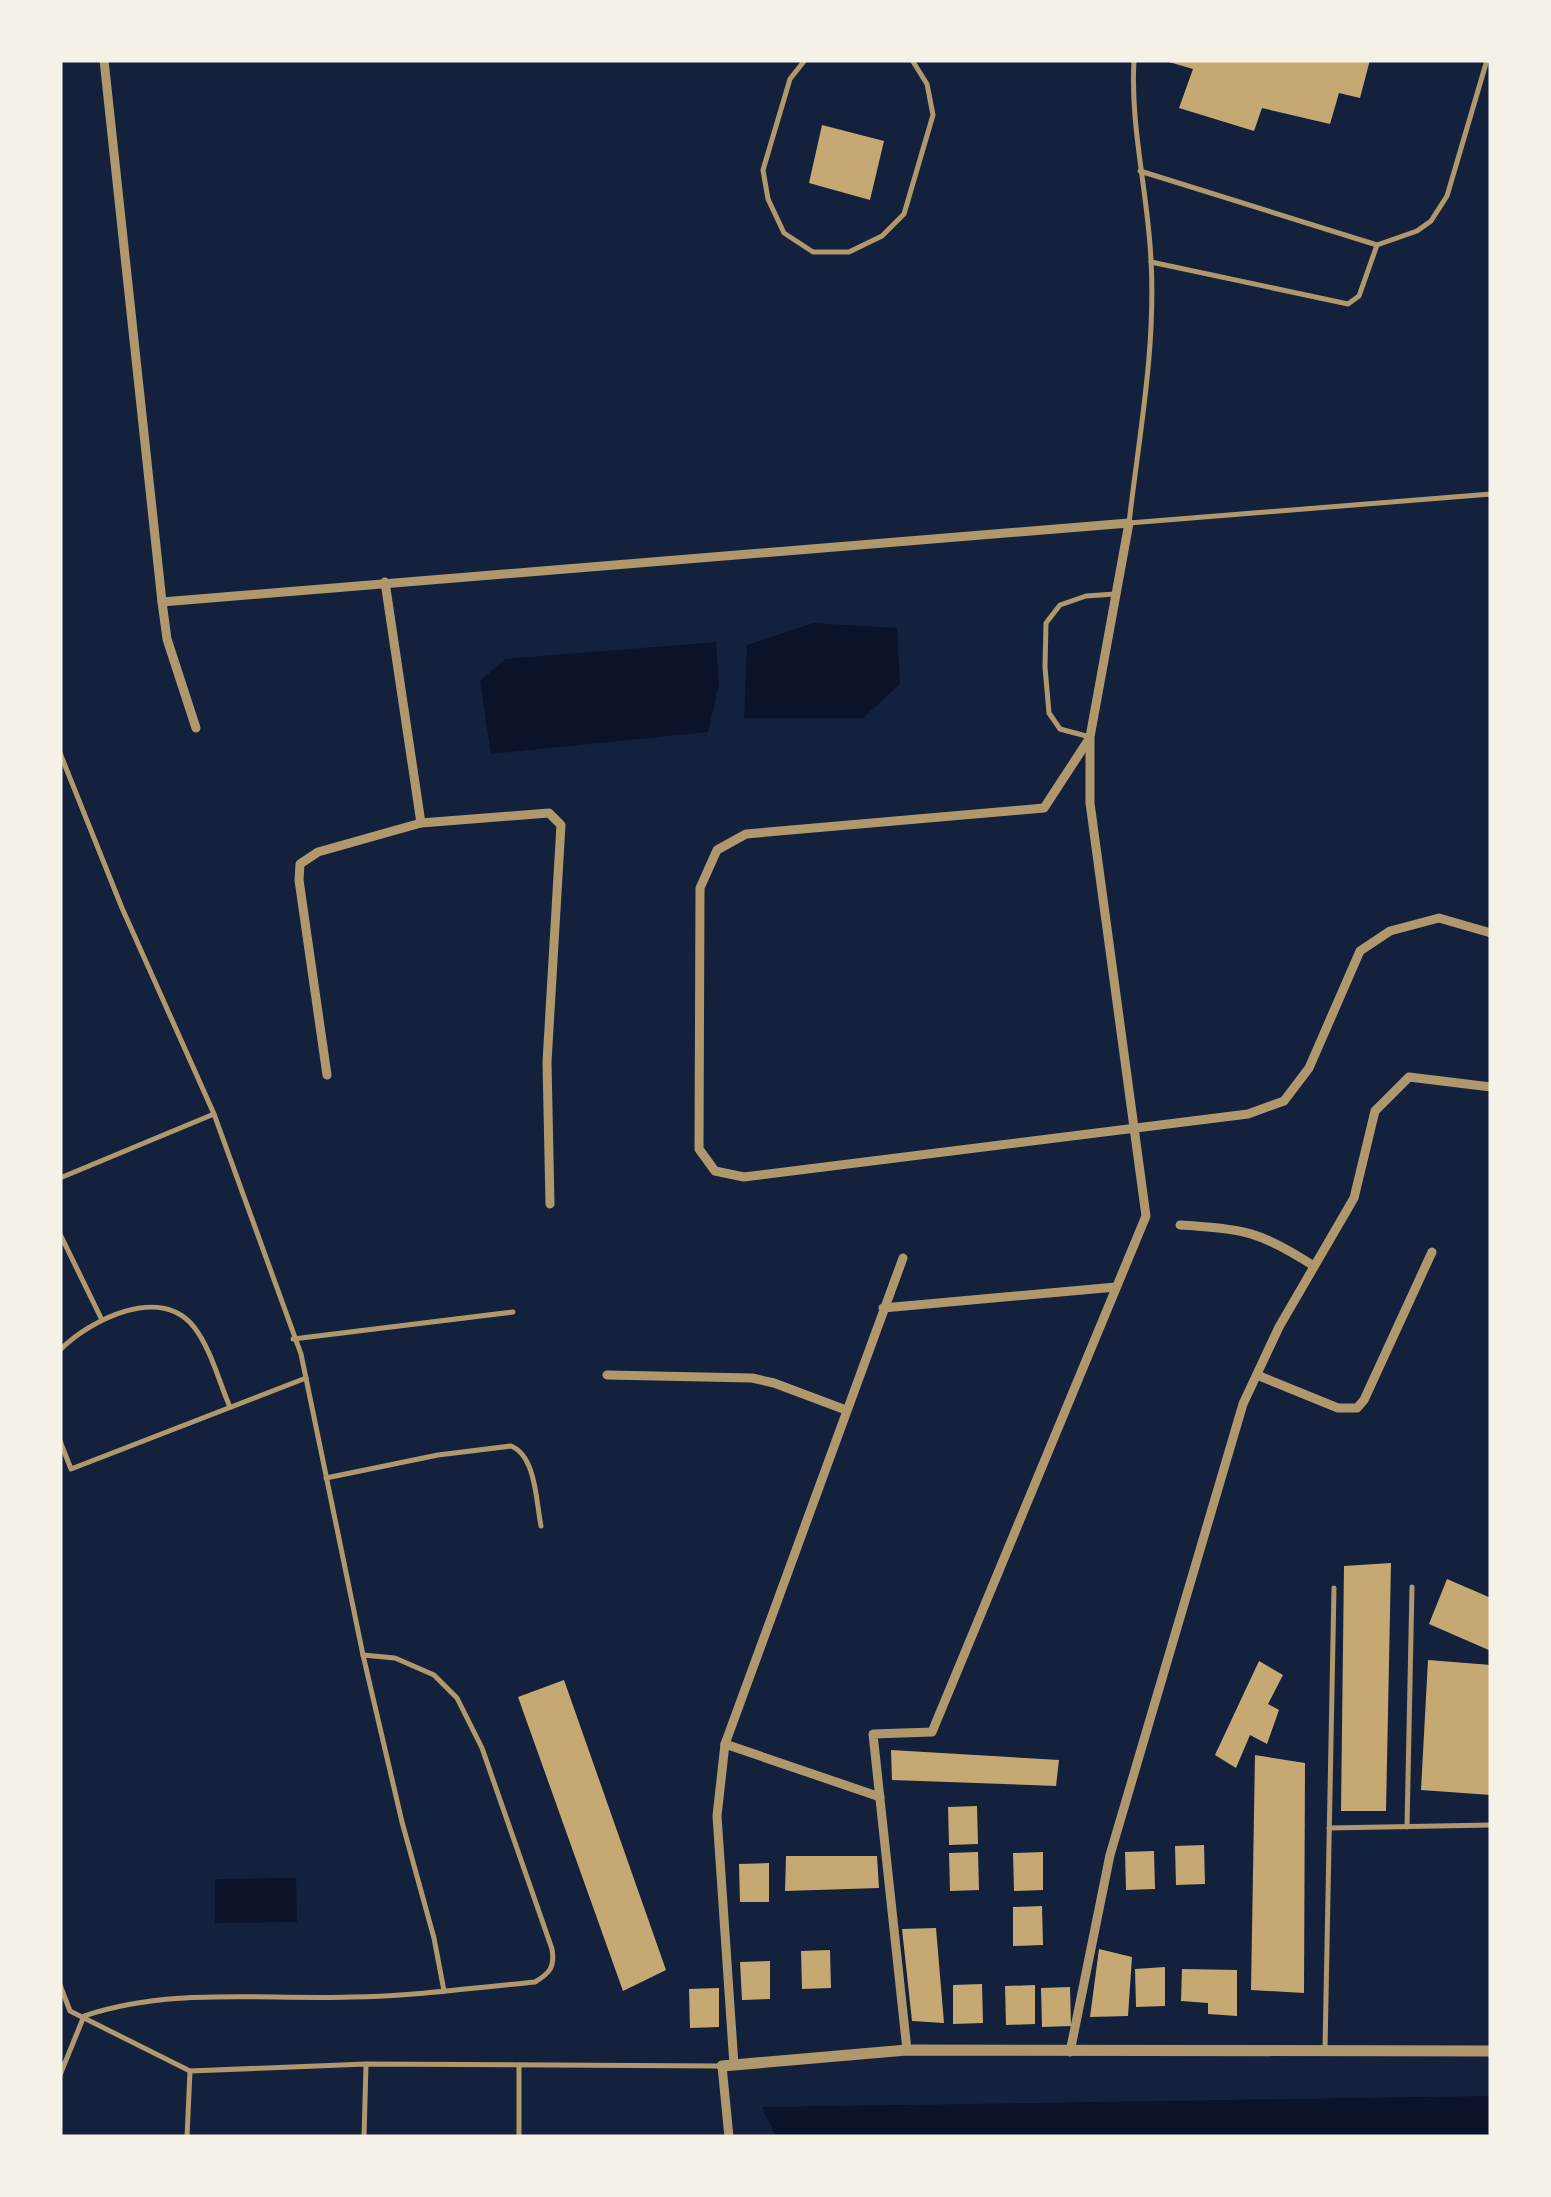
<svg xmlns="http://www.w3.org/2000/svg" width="1551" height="2197" font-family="'DejaVu Sans',sans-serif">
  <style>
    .water { fill: #0b132b }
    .building { fill: #c6a872 }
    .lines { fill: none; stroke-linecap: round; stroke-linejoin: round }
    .service { stroke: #b1986c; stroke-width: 5 }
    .minor { stroke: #b1986c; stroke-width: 9 }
    .tertiary { stroke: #b1986c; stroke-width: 11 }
  </style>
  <rect width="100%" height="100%" fill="#14213d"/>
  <g class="water">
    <polygon points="813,623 897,628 900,684 863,718 744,718 747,645"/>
    <polygon points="716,642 719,684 708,732 491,754 480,681 505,659"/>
    <polygon points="296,1878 297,1922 215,1923 215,1879"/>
    <polygon points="1491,2096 1491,2137 776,2137 762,2107"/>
  </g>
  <g class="building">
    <polygon points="1162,60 1370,60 1360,98 1339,93 1330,124 1262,108 1254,131 1179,108 1193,69"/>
    <polygon points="822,125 884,141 870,200 809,183"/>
    <polygon points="1391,1563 1386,1811 1341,1811 1344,1566"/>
    <polygon points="1447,1579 1491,1598 1491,1651 1429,1624"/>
    <polygon points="1428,1660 1491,1665 1491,1795 1421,1790"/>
    <polygon points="1259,1661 1283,1675 1268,1704 1279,1710 1267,1744 1250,1735 1236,1768 1215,1755"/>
    <polygon points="564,1680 666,1970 623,1991 518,1697"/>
    <polygon points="891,1750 1059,1760 1056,1786 892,1780"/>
    <polygon points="1255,1755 1305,1763 1304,1993 1251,1990"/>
    <polygon points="977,1806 978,1844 949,1845 948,1807"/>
    <polygon points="1204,1845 1205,1884 1176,1885 1175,1846"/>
    <polygon points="1154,1851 1155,1889 1126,1890 1125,1852"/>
    <polygon points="978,1852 979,1890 950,1891 949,1853"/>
    <polygon points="1043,1852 1043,1890 1014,1891 1013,1853"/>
    <polygon points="786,1856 877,1856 879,1888 785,1891"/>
    <polygon points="769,1863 769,1902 740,1902 739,1864"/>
    <polygon points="1042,1906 1043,1945 1013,1946 1013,1907"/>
    <polygon points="936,1928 944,2023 912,2021 902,1929"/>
    <polygon points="1099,1949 1132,1957 1128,2016 1090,2017"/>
    <polygon points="830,1950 831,1988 802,1989 801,1951"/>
    <polygon points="770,1961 770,1999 742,2000 740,1962"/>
    <polygon points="1165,1967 1165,2006 1136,2007 1135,1969"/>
    <polygon points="1182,1969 1237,1970 1237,2016 1208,2014 1208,2003 1181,2001"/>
    <polygon points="982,1984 983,2023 953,2024 953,1985"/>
    <polygon points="1035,1985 1035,2024 1006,2025 1005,1986"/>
    <polygon points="1070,1987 1071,2026 1042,2027 1041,1988"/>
    <polygon points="719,1988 719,2027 690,2028 689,1989"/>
  </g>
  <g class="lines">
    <g class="service">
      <polyline points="805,60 790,79 763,170 768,199 784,233 813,252 849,252 882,236 904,214 933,115 927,84 912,60"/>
      <path d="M 1134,60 C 1130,127 1148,193 1151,260 C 1156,348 1139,436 1129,523 L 1491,494"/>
      <polyline points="1140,171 1377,245 1417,231 1431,221 1447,196 1487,60"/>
      <polyline points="1151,262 1348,304 1359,296 1377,245"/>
      <polyline points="1090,737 1060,729 1049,713 1045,667 1046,623 1060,605 1086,596 1115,594"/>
      <polyline points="60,753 122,908 214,1114"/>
      <polyline points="60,1178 214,1114 301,1354 363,1655 402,1822 434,1938 444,1991"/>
      <polyline points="60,1234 101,1318"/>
      <polyline points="293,1339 513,1312"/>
      <path d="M 60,1350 C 90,1320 160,1284 194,1327 C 211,1349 219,1382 230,1407"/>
      <polyline points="60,1441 71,1469 306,1378"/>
      <path d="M 326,1478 L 438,1455 L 511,1446 C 536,1456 536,1501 541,1526"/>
      <polyline points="1407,1827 1412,1587"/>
      <polyline points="1329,1828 1491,1825"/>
      <polyline points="60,1985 70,2011 190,2071 366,2064 719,2066"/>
      <polyline points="1325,2049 1334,1588"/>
      <polyline points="519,2065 519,2137"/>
      <path d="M 60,2075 L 84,2016 C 170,1987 262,2000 351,1997 C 412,1996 474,1988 535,1982 C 550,1973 555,1967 552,1949 L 482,1748 L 457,1698 L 434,1675 L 395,1658 L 363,1655"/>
      <polyline points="187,2137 190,2071"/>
      <polyline points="364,2137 366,2065"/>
    </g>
    <g class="minor">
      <polyline points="104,60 162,602 1129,523 1090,737 1090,803 1146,1216 932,1732 873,1734 907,2050"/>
      <polyline points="385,582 421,823 549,813 561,825 547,1062 550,1204"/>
      <polyline points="162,602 167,639 196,728"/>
      <polyline points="1089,739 1044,808 746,834 717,850 700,888 699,1149 715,1171 744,1177 1248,1114 1284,1101 1309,1068 1360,951 1390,931 1439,918 1491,933"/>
      <polyline points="327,1075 299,880 300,864 318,852 421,823"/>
      <path d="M 1180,1225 C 1245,1229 1259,1231 1314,1266"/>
      <polyline points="883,1308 1116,1287"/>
      <polyline points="607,1375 752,1378 774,1383 846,1410"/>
      <polyline points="1257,1375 1338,1408 1357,1408 1364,1400 1432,1252"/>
      <polyline points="725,1744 880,1797"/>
      <polyline points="1070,2052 1110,1855 1243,1404 1279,1327 1354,1198 1375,1111 1409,1077 1491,1087"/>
      <polyline points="734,2065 717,1816 725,1744 903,1258"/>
      <polyline points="722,2066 729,2137"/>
    </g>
    <polyline class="tertiary" points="722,2066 907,2050 1491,2051"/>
  </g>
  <rect width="1551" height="2197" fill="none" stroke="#f6f1e7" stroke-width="125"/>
</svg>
